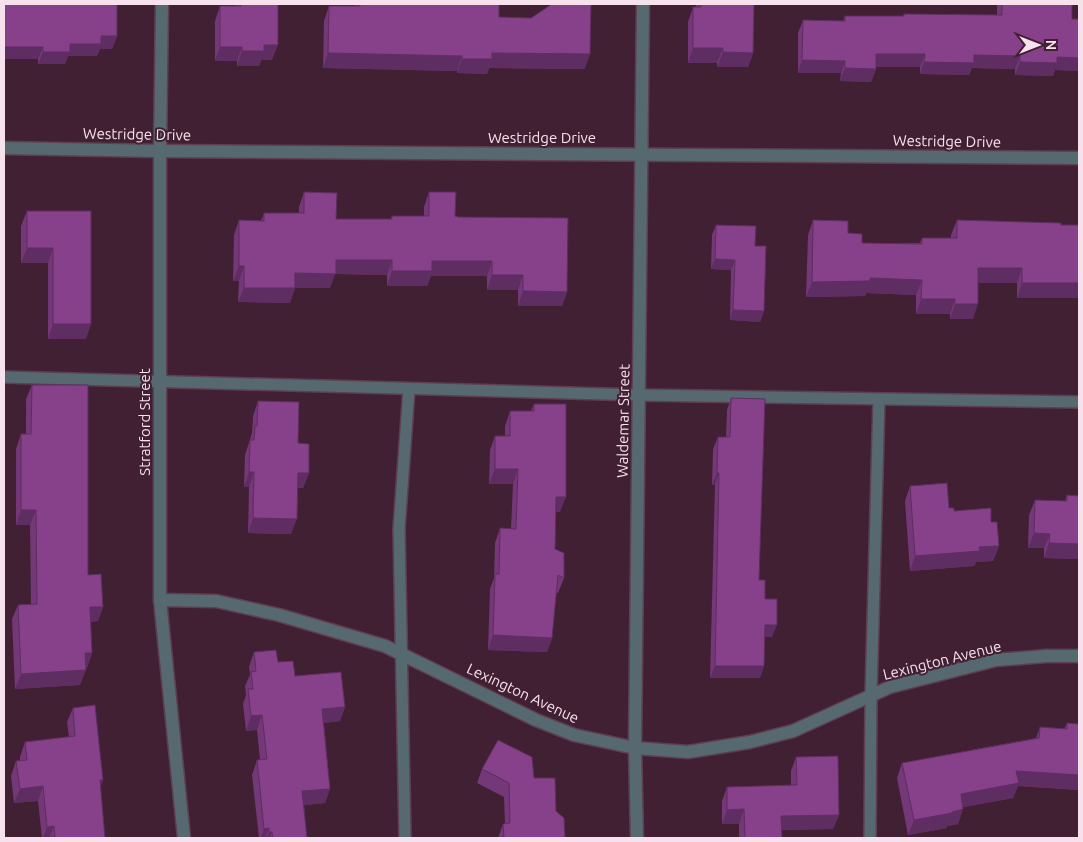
<svg xmlns="http://www.w3.org/2000/svg" width="1083" height="842" font-family="Ubuntu,sans-serif">
  <style>
    .lines { fill: none; stroke-linecap: round; stroke-linejoin: round }
    .lane-casing { stroke: #5d3f50; stroke-width: 14 }
    .street-casing { stroke: #5d3f50; stroke-width: 15 }
    .lane { stroke: #566971; stroke-width: 11 }
    .street { stroke: #566971; stroke-width: 12 }
    .wall { fill: #743777 }
    .shaded-wall { fill: #5e2d61 }
    .building { fill: #87408a; stroke: #5e2d61 }
    .labels { text-anchor: middle; dominant-baseline: central; stroke-width: 4; stroke-linejoin: round; paint-order: stroke }
    .street-label { font-size: 15px; fill: #f7e1ec; stroke: #402032 }
  </style>
  <rect width="100%" height="100%" fill="#402032"/>
  <g class="lines">
    <defs>
      <g id="lane">
        <polyline points="4,377 639,395 1079,402"/>
        <polyline points="405,838 399,529 409,389"/>
        <polyline points="870,838 871,696 879,399"/>
      </g>
      <g id="street">
        <polyline points="162,4 160,151 160,600 184,838"/>
        <polyline points="4,148 160,151 1079,158"/>
        <polyline points="160,600 216,601 279,615 385,646 536,720 574,735 635,748 688,752 750,742 793,731 890,687 996,660 1046,656 1079,656"/>
        <polyline points="637,838 635,748 643,4"/>
      </g>
    </defs>
    <use href="#lane" class="lane-casing"/>
    <use href="#street" class="street-casing"/>
    <use href="#lane" class="lane"/>
    <use href="#street" class="street"/>
  </g>
  <g class="wall">
    <polygon points="4,4 117,36 112,49 100,49 97,56 68,56 65,64 38,64 38,59 4,59"/>
    <polygon points="235,4 278,4 272,60 261,60 259,66 237,66 237,61 215,61 215,21 220,6 235,6"/>
    <polygon points="355,4 499,4 499,17 585,69 489,68 487,74 457,73 457,71 323,68 324,21 329,6 355,6"/>
    <polygon points="696,4 754,4 753,53 748,67 717,67 717,63 688,63 688,22 693,7 696,7"/>
    <polygon points="997,4 1072,4 1072,19 1079,19 1079,71 1055,70 1053,76 1015,75 1015,69 972,68 969,75 920,74 920,67 876,67 876,69 871,82 840,81 841,73 798,73 798,33 803,20 843,21 845,16 903,16 904,14 997,15"/>
    <polygon points="304,192 336,219 390,219 392,216 424,216 424,207 429,192 455,216 567,292 562,306 518,306 518,290 487,290 487,276 431,276 427,286 387,286 387,275 335,274 330,288 295,288 290,303 238,302 239,281 233,281 234,235 239,220 261,221 264,213 299,213 299,207"/>
    <polygon points="27,211 91,211 86,339 48,339 48,263 21,263 21,226"/>
    <polygon points="813,220 848,233 862,243 920,243 922,238 951,238 951,235 957,220 1061,225 1079,298 1017,298 1017,283 978,283 973,319 950,319 950,314 916,314 916,295 866,293 865,296 806,297 808,235"/>
    <polygon points="716,225 755,246 764,311 760,322 730,320 731,270 711,269 712,235"/>
    <polygon points="32,385 88,575 103,607 98,621 90,622 92,653 87,668 86,668 80,685 15,689 12,619 18,605 31,604 30,525 16,525 16,449 21,434 26,434 26,399"/>
    <polygon points="731,398 759,580 765,599 772,637 765,637 764,666 760,678 710,678 715,485 712,485 713,449 718,437 726,437 727,410"/>
    <polygon points="258,401 298,443 309,473 303,488 297,488 291,534 248,533 249,487 244,487 245,455 252,433 253,416"/>
    <polygon points="534,404 560,512 556,512 555,549 564,578 558,593 556,592 552,638 547,652 488,650 490,589 494,578 495,543 500,528 511,529 513,484 489,484 490,450 495,436 505,436 505,426 510,411 531,411"/>
    <polygon points="910,486 954,511 991,522 999,546 993,561 976,562 974,566 910,571 905,501"/>
    <polygon points="1067,495 1079,496 1079,559 1044,558 1044,548 1028,548 1029,515 1035,500 1065,501"/>
    <polygon points="254,652 278,662 295,676 345,707 340,721 324,723 330,789 325,803 304,805 307,838 259,838 252,775 257,760 260,760 257,730 246,731 243,704 246,695 245,686 250,675 249,667"/>
    <polygon points="73,708 103,780 100,787 105,838 42,838 38,801 14,803 11,776 16,761 20,761 20,757 25,742 69,737 67,722"/>
    <polygon points="1067,723 1079,724 1079,790 1018,786 1013,798 963,807 963,809 958,824 947,826 947,828 908,835 897,778 902,763 1036,738 1040,727 1064,729"/>
    <polygon points="796,757 839,815 833,829 782,830 782,838 739,838 739,824 722,824 722,801 727,787 791,785 791,771"/>
    <polygon points="482,769 534,778 556,811 565,838 498,838 503,824 505,824 504,797 477,783"/>
  </g>
  <g class="shaded-wall">
    <polygon points="101,36 117,36 112,49 100,49 97,56 68,56 65,64 38,64 43,52 70,44"/>
    <polygon points="264,45 278,45 272,60 261,60 259,66 237,66 242,51"/>
    <polygon points="4,47 43,47 38,59 4,59"/>
    <polygon points="220,47 242,47 237,61 215,61"/>
    <polygon points="693,48 723,48 717,63 688,63"/>
    <polygon points="723,52 753,53 748,67 717,67"/>
    <polygon points="328,53 462,56 457,71 323,68"/>
    <polygon points="492,53 590,54 585,69 489,68 487,74 457,73 462,59"/>
    <polygon points="876,54 925,54 920,67 872,67"/>
    <polygon points="974,55 1020,56 1015,69 972,68 969,75 920,74 924,62"/>
    <polygon points="1057,57 1079,58 1079,71 1055,70 1053,76 1015,75 1020,62"/>
    <polygon points="802,60 845,61 841,73 798,73"/>
    <polygon points="845,68 876,69 871,82 840,81"/>
    <polygon points="27,248 53,248 48,263 21,263"/>
    <polygon points="715,259 735,260 731,270 711,269"/>
    <polygon points="336,260 392,260 387,275 335,274 330,288 295,288 290,303 238,302 244,288 295,273"/>
    <polygon points="432,261 492,261 487,276 431,276 427,286 387,286 392,271"/>
    <polygon points="239,266 244,266 239,281 233,281"/>
    <polygon points="978,268 1022,268 1017,283 973,283"/>
    <polygon points="492,275 523,275 518,290 487,290"/>
    <polygon points="870,278 922,280 916,295 866,293 865,296 806,297 812,282"/>
    <polygon points="1022,283 1079,283 1079,298 1017,298"/>
    <polygon points="523,291 567,292 562,306 518,306"/>
    <polygon points="921,299 955,299 950,314 916,314"/>
    <polygon points="955,304 978,304 973,319 950,319"/>
    <polygon points="733,310 764,311 760,322 730,320"/>
    <polygon points="53,324 91,324 86,339 48,339"/>
    <polygon points="495,469 518,469 513,484 489,484"/>
    <polygon points="249,472 254,472 249,487 244,487"/>
    <polygon points="298,473 309,473 303,488 292,487"/>
    <polygon points="717,473 719,473 715,485 712,485"/>
    <polygon points="556,497 566,497 560,512 551,512"/>
    <polygon points="21,510 36,510 30,525 16,525"/>
    <polygon points="253,518 297,519 291,534 248,533"/>
    <polygon points="1034,533 1050,534 1044,548 1028,548"/>
    <polygon points="1049,543 1079,544 1079,559 1044,558"/>
    <polygon points="999,546 993,561 976,562 974,566 910,571 915,556 979,547"/>
    <polygon points="90,607 103,607 98,621 84,622"/>
    <polygon points="765,625 777,625 772,637 760,637"/>
    <polygon points="493,635 552,638 547,652 488,650"/>
    <polygon points="85,653 92,653 87,668 79,668"/>
    <polygon points="715,666 764,666 760,678 710,678"/>
    <polygon points="86,670 80,685 15,689 21,674"/>
    <polygon points="345,707 340,721 317,724 322,709"/>
    <polygon points="262,715 257,730 246,731 251,716"/>
    <polygon points="1016,771 1079,775 1079,790 1018,786 1013,798 955,809 961,794"/>
    <polygon points="100,780 103,780 98,794"/>
    <polygon points="43,786 38,801 14,803 20,789"/>
    <polygon points="330,789 325,803 297,806 302,791"/>
    <polygon points="744,809 739,824 722,824 727,810"/>
    <polygon points="963,809 958,824 947,826 947,828 908,835 914,820"/>
    <polygon points="839,815 833,829 776,830 781,816"/>
    <polygon points="54,826 49,838 43,838 47,827"/>
    <polygon points="269,828 265,838 261,838 264,829"/>
    <polygon points="269,832 272,832 269,838 267,838"/>
  </g>
  <g class="building">
    <polygon points="4,4 117,4 117,36 101,36 101,44 70,44 70,52 43,52 43,47 4,47"/>
    <polygon points="241,4 278,4 278,45 264,45 264,51 242,51 242,47 220,47 220,6 241,6"/>
    <polygon points="360,4 499,4 499,17 531,18 552,4 591,4 590,54 492,53 492,59 462,59 462,56 328,53 329,6 360,6"/>
    <polygon points="701,4 754,4 753,53 723,52 723,48 693,48 693,7 701,7"/>
    <polygon points="1002,4 1072,4 1072,19 1079,19 1079,58 1057,57 1057,63 1020,62 1020,56 974,55 974,63 924,62 925,54 876,54 876,69 845,68 845,61 802,60 803,20 845,21 845,16 904,16 904,14 1002,15"/>
    <polygon points="304,192 337,193 336,219 392,219 392,216 429,216 429,192 456,192 455,216 458,217 568,218 567,292 523,291 523,275 492,275 492,261 432,261 432,271 392,271 392,260 336,260 336,274 295,273 295,288 244,288 244,266 239,266 239,220 264,221 264,213 304,213"/>
    <polygon points="27,211 91,211 91,324 53,324 53,248 27,248"/>
    <polygon points="813,220 848,221 848,233 862,234 862,243 922,244 922,238 957,238 957,220 1061,223 1061,225 1079,225 1079,283 1022,283 1022,268 978,268 978,304 955,304 955,299 921,299 922,280 870,278 870,281 812,282"/>
    <polygon points="716,225 756,226 755,246 766,246 764,311 733,310 735,260 715,259"/>
    <polygon points="32,385 88,385 88,575 101,574 103,607 90,607 92,653 85,653 86,670 21,674 18,605 37,604 36,510 21,510 21,434 31,434"/>
    <polygon points="731,398 765,399 759,580 765,580 765,599 777,599 777,625 765,625 764,666 715,666 719,473 717,473 718,437 730,437"/>
    <polygon points="258,401 299,402 298,443 309,444 309,473 298,473 297,519 253,518 254,472 249,472 250,440 254,440 255,426 257,426"/>
    <polygon points="534,404 566,404 566,497 556,497 555,549 564,553 564,578 558,575 552,638 493,635 495,574 499,574 500,528 516,529 518,469 495,469 495,436 510,436 510,411 534,411"/>
    <polygon points="947,483 949,508 954,508 954,511 991,508 991,522 997,522 999,546 979,547 980,551 915,556 910,486"/>
    <polygon points="1067,495 1079,496 1079,544 1049,543 1050,534 1034,533 1035,500 1067,501"/>
    <polygon points="276,650 278,662 293,661 295,676 341,672 345,707 322,709 330,789 302,791 307,838 273,838 272,832 269,832 269,828 264,829 257,760 267,759 262,715 251,716 248,689 253,689 251,672 256,671 254,652"/>
    <polygon points="95,705 103,780 100,780 105,838 55,838 54,826 47,827 43,786 20,789 16,761 27,760 25,742 75,736 73,708"/>
    <polygon points="1067,723 1079,724 1079,775 1016,771 1019,783 961,794 963,809 952,812 952,813 914,820 902,763 1039,738 1040,727 1067,729"/>
    <polygon points="498,740 532,757 534,778 555,778 556,811 564,818 565,838 504,838 503,824 510,823 509,783 482,769"/>
    <polygon points="838,756 839,815 781,816 782,838 745,838 744,809 727,810 727,787 797,785 796,757"/>
  </g>
  <g class="labels">
    <g class="street-label">
      <text transform="translate(137 134) rotate(1)">Westridge Drive</text>
      <text x="542" y="137">Westridge Drive</text>
      <text transform="translate(947 141) rotate(1)">Westridge Drive</text>
      <text transform="translate(623 421) rotate(-89)">Waldemar Street</text>
      <text transform="translate(144 422) rotate(-90)">Stratford Street</text>
      <text transform="translate(942 660) rotate(-14)">Lexington Avenue</text>
      <text transform="translate(523 693) rotate(25)">Lexington Avenue</text>
    </g>
  </g>
  <rect width="1083" height="842" fill="none" stroke="#f7e1ec" stroke-width="10"/>
  <g transform="translate(1038 45) rotate(90)" stroke="#402032" stroke-width="4" paint-order="stroke">
  <path d="M0-4L9 19L0 12L-9 19Z" fill="#f7e1ec"/>
  <text y="-8" font-size="14" font-weight="bold" text-anchor="middle" fill="#f7e1ec">N</text>
  </g>
</svg>
